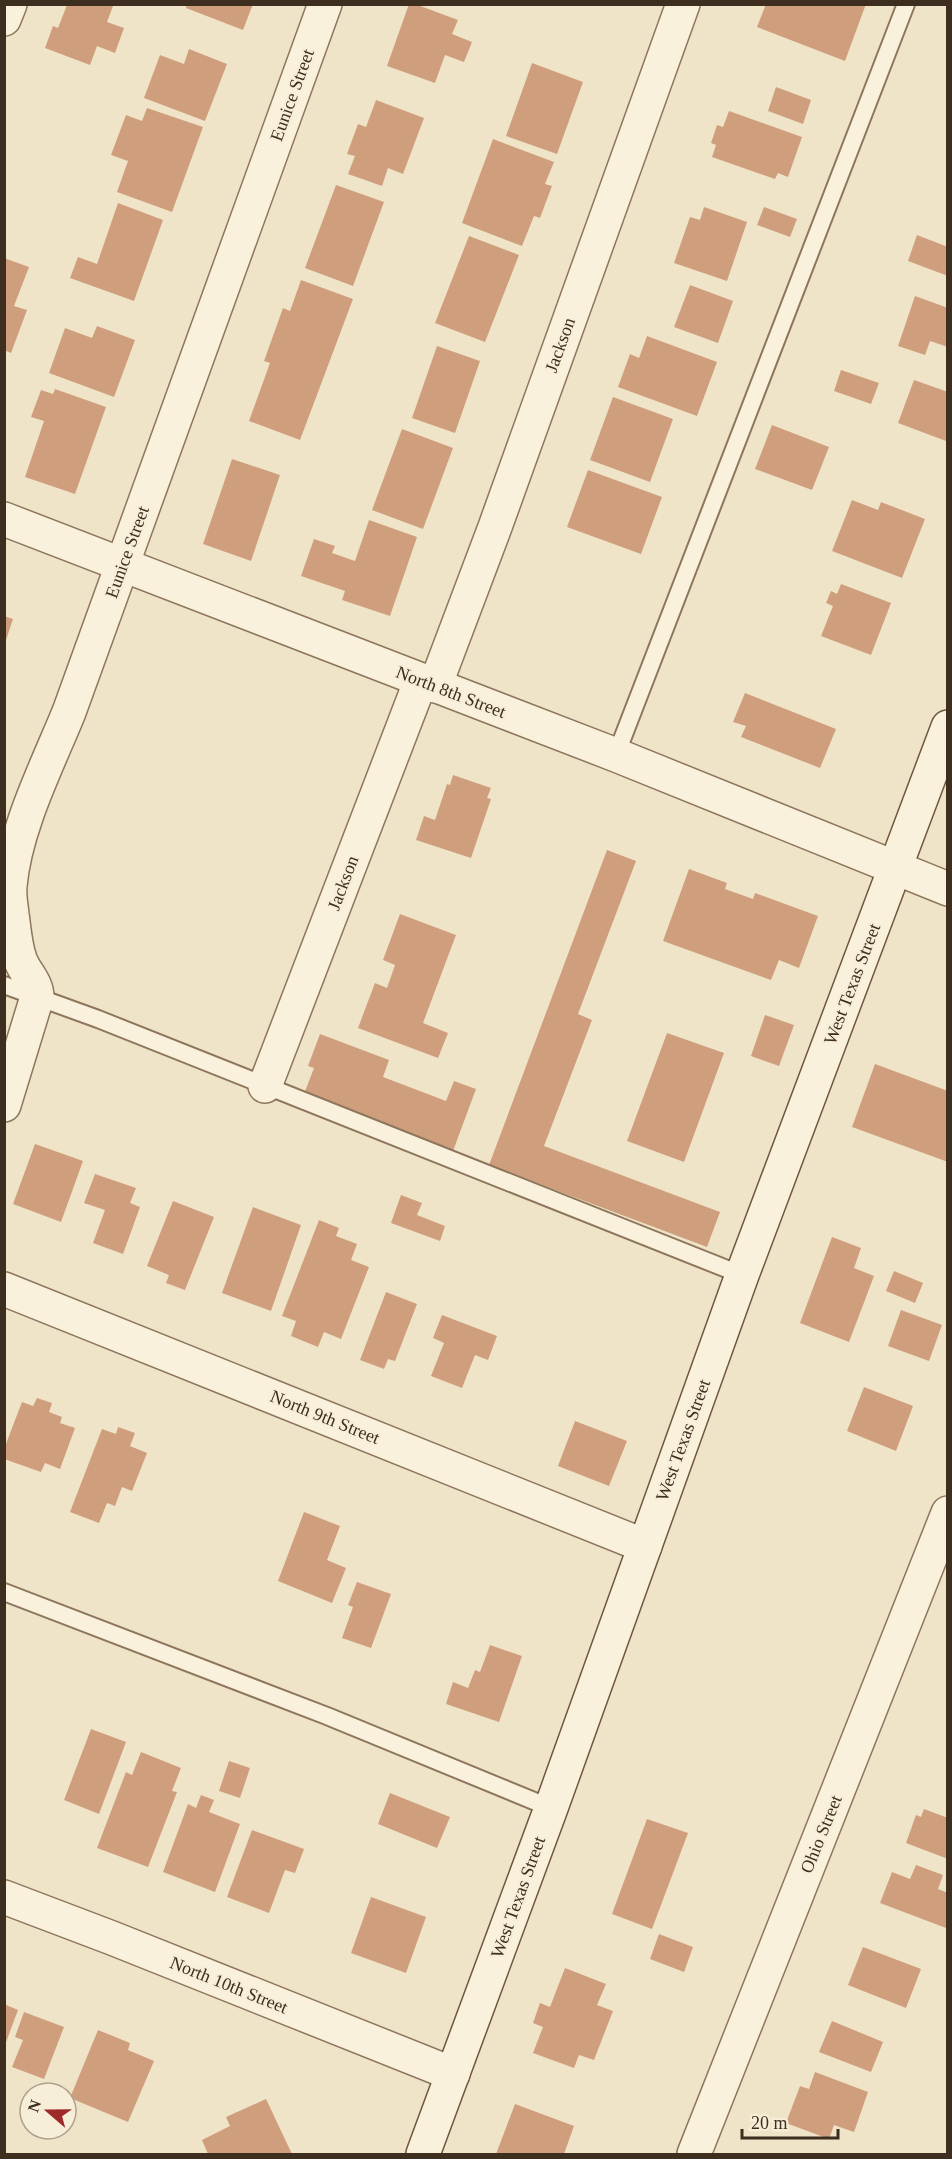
<svg xmlns="http://www.w3.org/2000/svg" width="952" height="2159" font-family="Georgia,serif">
  <style>
    .building { fill: #cf9f7d }
    .lines { fill: none; stroke-linecap: round; stroke-linejoin: round }
    .lane-casing { stroke: #8d765c; stroke-width: 20 }
    .street-casing { stroke: #8d765c; stroke-width: 36 }
    .secondary-casing { stroke: #6f573f; stroke-width: 36 }
    .lane { stroke: #faf1dc; stroke-width: 16 }
    .street { stroke: #faf1dc; stroke-width: 33 }
    .secondary { stroke: #faf1dc; stroke-width: 33 }
    .labels { text-anchor: middle; dominant-baseline: central; stroke-width: 4.5; stroke-linejoin: round; paint-order: stroke }
    .street-label { font-size: 18px; fill: #3d2e20; stroke: #f7eed8 }
  </style>
  <rect width="100%" height="100%" fill="#f0e4c8"/>
  <g class="building">
    <polygon points="187,4 253,4 243,30 186,8"/>
    <polygon points="409,4 415,4 458,20 452,34 472,42 464,62 445,55 435,83 387,66"/>
    <polygon points="766,4 866,4 845,61 757,27"/>
    <polygon points="67,5 113,6 107,22 124,28 115,53 97,46 90,65 45,48 53,26 58,28"/>
    <polygon points="189,49 227,64 205,121 144,98 160,55 184,64"/>
    <polygon points="532,63 583,82 557,154 506,136"/>
    <polygon points="776,87 811,100 803,124 768,111"/>
    <polygon points="376,100 424,118 403,174 388,168 382,186 348,174 355,156 347,154 358,124 366,127"/>
    <polygon points="147,108 203,127 172,212 117,192 128,161 111,155 126,115 142,121"/>
    <polygon points="729,111 802,137 788,177 778,173 775,179 712,157 716,145 711,143 717,125 723,127"/>
    <polygon points="493,139 554,162 545,184 552,186 540,218 534,216 522,246 462,223"/>
    <polygon points="336,185 384,202 353,286 305,268"/>
    <polygon points="118,203 163,220 134,301 70,278 78,257 97,264"/>
    <polygon points="704,207 747,222 727,281 674,263 690,217 700,220"/>
    <polygon points="764,207 797,219 790,237 757,225"/>
    <polygon points="917,235 948,247 948,276 908,261"/>
    <polygon points="469,236 519,255 485,342 435,323"/>
    <polygon points="4,258 29,267 14,306 27,310 11,353 4,350"/>
    <polygon points="301,280 353,299 300,440 249,421 270,363 264,361 283,308 290,311"/>
    <polygon points="690,285 733,301 718,343 674,327"/>
    <polygon points="915,296 948,308 948,347 930,341 925,355 898,346"/>
    <polygon points="97,326 135,340 114,397 49,373 65,328 92,338"/>
    <polygon points="647,336 717,362 697,416 618,387 630,354 639,358"/>
    <polygon points="437,346 480,361 455,433 412,418"/>
    <polygon points="841,370 879,383 871,404 834,391"/>
    <polygon points="914,380 948,392 946,441 898,423"/>
    <polygon points="55,389 106,407 75,494 25,477 44,421 31,417 41,390 53,394"/>
    <polygon points="613,397 673,419 650,482 590,460"/>
    <polygon points="772,425 829,447 812,490 755,469"/>
    <polygon points="402,429 453,448 423,529 372,510"/>
    <polygon points="232,459 280,475 251,561 203,544"/>
    <polygon points="588,470 662,497 641,554 567,527"/>
    <polygon points="852,500 878,510 881,502 925,519 902,578 832,551"/>
    <polygon points="369,520 417,537 390,616 342,600 345,591 301,576 314,539 335,546 332,553 355,561"/>
    <polygon points="841,584 891,603 871,655 821,636 833,606 826,603 831,591 837,594"/>
    <polygon points="4,616 13,619 5,643 4,643"/>
    <polygon points="745,693 836,729 820,768 741,737 746,726 733,722"/>
    <polygon points="453,775 491,788 487,798 491,799 471,858 416,840 424,816 435,820 447,784 450,785"/>
    <polygon points="607,850 636,861 578,1014 592,1020 544,1146 720,1212 707,1247 489,1165"/>
    <polygon points="689,869 727,883 725,889 753,899 755,893 818,916 799,968 779,960 771,980 663,941"/>
    <polygon points="400,914 456,935 423,1023 448,1033 438,1058 358,1028 375,983 387,988 395,965 383,960"/>
    <polygon points="765,1015 794,1025 779,1066 751,1056"/>
    <polygon points="667,1033 724,1053 684,1162 627,1141"/>
    <polygon points="320,1034 389,1060 383,1077 446,1101 454,1081 476,1089 453,1151 304,1094 314,1068 308,1066"/>
    <polygon points="875,1064 948,1091 948,1162 852,1127"/>
    <polygon points="35,1144 83,1161 61,1222 13,1204"/>
    <polygon points="95,1174 136,1188 130,1203 140,1207 123,1254 93,1243 105,1210 84,1203"/>
    <polygon points="401,1195 422,1203 417,1215 445,1226 440,1241 391,1223"/>
    <polygon points="173,1201 214,1217 185,1290 166,1283 169,1275 147,1266"/>
    <polygon points="253,1207 301,1225 271,1311 222,1293"/>
    <polygon points="319,1220 339,1228 336,1236 357,1244 351,1260 369,1267 341,1339 324,1332 318,1347 291,1336 296,1321 282,1316"/>
    <polygon points="832,1237 861,1248 854,1268 874,1276 849,1342 800,1323"/>
    <polygon points="894,1271 923,1283 915,1303 886,1291"/>
    <polygon points="386,1292 417,1304 395,1361 388,1359 384,1369 360,1360"/>
    <polygon points="901,1310 942,1325 929,1361 888,1346"/>
    <polygon points="442,1315 497,1336 488,1360 475,1355 462,1388 431,1376 444,1343 433,1338"/>
    <polygon points="864,1387 913,1406 896,1451 847,1431"/>
    <polygon points="37,1398 52,1403 49,1412 62,1417 60,1423 75,1428 60,1469 45,1463 41,1472 4,1459 4,1449 22,1402 33,1406"/>
    <polygon points="575,1421 627,1441 609,1486 558,1466"/>
    <polygon points="118,1427 135,1433 130,1446 147,1453 132,1491 122,1487 115,1506 107,1503 99,1523 70,1512 102,1429 116,1434"/>
    <polygon points="304,1512 340,1526 327,1560 346,1568 332,1603 278,1581"/>
    <polygon points="357,1582 391,1594 371,1648 342,1638 353,1607 348,1605"/>
    <polygon points="490,1645 522,1656 499,1722 446,1704 453,1682 468,1688 475,1670 480,1672"/>
    <polygon points="91,1729 126,1742 99,1814 64,1800"/>
    <polygon points="141,1752 181,1768 172,1791 177,1792 148,1867 97,1848 126,1772 132,1775"/>
    <polygon points="229,1761 250,1768 240,1798 219,1791"/>
    <polygon points="390,1793 450,1817 437,1848 378,1824"/>
    <polygon points="201,1795 214,1800 209,1812 240,1824 215,1892 163,1872 188,1804 196,1808"/>
    <polygon points="924,1809 948,1818 948,1859 906,1843 916,1815 921,1817"/>
    <polygon points="647,1819 688,1833 652,1929 612,1914"/>
    <polygon points="252,1830 304,1849 295,1873 285,1870 269,1913 227,1897"/>
    <polygon points="916,1865 943,1875 938,1889 948,1893 948,1924 946,1928 880,1903 892,1872 910,1879"/>
    <polygon points="371,1897 426,1917 406,1973 351,1953"/>
    <polygon points="659,1934 693,1947 684,1972 650,1959"/>
    <polygon points="863,1947 921,1969 906,2008 848,1985"/>
    <polygon points="565,1968 606,1984 597,2005 613,2011 594,2060 579,2055 574,2068 533,2053 543,2027 533,2023 540,2003 550,2007"/>
    <polygon points="4,2004 18,2010 5,2045 4,2044"/>
    <polygon points="24,2012 64,2027 44,2079 12,2067 23,2040 15,2037"/>
    <polygon points="832,2021 883,2042 871,2072 819,2052"/>
    <polygon points="98,2030 130,2043 128,2050 154,2061 128,2122 70,2098"/>
    <polygon points="815,2072 868,2092 854,2132 834,2125 829,2139 786,2123 800,2086 809,2089"/>
    <polygon points="266,2099 292,2154 208,2154 202,2140 230,2126 226,2117"/>
    <polygon points="515,2104 574,2126 564,2154 496,2154"/>
  </g>
  <g class="lines">
    <defs>
      <g id="lane">
        <polyline points="616,755 906,4"/>
        <polyline points="4,985 98,1019 742,1275"/>
        <polyline points="4,1592 327,1716 551,1808"/>
      </g>
      <g id="street">
        <polyline points="4,19 10,4"/>
        <polyline points="4,519 616,755 948,889"/>
        <polyline points="435,686 495,527 683,4"/>
        <polyline points="265,1086 421,680"/>
        <path d="M 4,1105 L 37,997 C 37,982 24,972 20,959 C 15,945 14,928 12,914 C 11,905 9,895 10,886 C 15,828 47,766 69,712 L 325,4"/>
        <polyline points="4,1289 645,1546"/>
        <polyline points="4,1897 112,1938 453,2074"/>
        <polyline points="694,2154 948,1513"/>
      </g>
      <polyline id="secondary" points="423,2154 551,1808 742,1275 948,727"/>
    </defs>
    <use href="#lane" class="lane-casing"/>
    <use href="#street" class="street-casing"/>
    <use href="#secondary" class="secondary-casing"/>
    <use href="#lane" class="lane"/>
    <use href="#street" class="street"/>
    <use href="#secondary" class="secondary"/>
  </g>
  <g class="labels">
    <g class="street-label">
      <text transform="translate(292 95) rotate(-70)">Eunice Street</text>
      <text transform="translate(560 345) rotate(-70)">Jackson</text>
      <text transform="translate(127 552) rotate(-70)">Eunice Street</text>
      <text transform="translate(451 692) rotate(21)">North 8th Street</text>
      <text transform="translate(343 883) rotate(-69)">Jackson</text>
      <text transform="translate(852 984) rotate(-69)">West Texas Street</text>
      <text transform="translate(325 1417) rotate(22)">North 9th Street</text>
      <text transform="translate(683 1440) rotate(-70)">West Texas Street</text>
      <text transform="translate(821 1834) rotate(-68)">Ohio Street</text>
      <text transform="translate(518 1897) rotate(-70)">West Texas Street</text>
      <text transform="translate(229 1985) rotate(22)">North 10th Street</text>
    </g>
  </g>
  <rect width="952" height="2159" fill="none" stroke="#3d2e20" stroke-width="12"/>
  <g transform="translate(48 2111) rotate(290)"><circle r="28" fill="#f7eed8" stroke="#ada18e" stroke-width="1.5"/>
  <path d="M0-4.5L10 22L0 15L-10 22Z" fill="#9e2a2b"/>
  <text y="-9" font-size="16" font-weight="bold" text-anchor="middle" fill="#3d2e20">N</text>
  </g>
  <path d="M742 2129v9h96v-9" fill="none" stroke="#3d2e20" stroke-width="3"/>
  <text x="751" y="2129" font-size="18" fill="#3d2e20" stroke="#f7eed8" stroke-width="4.5" paint-order="stroke">20 m</text>
</svg>
